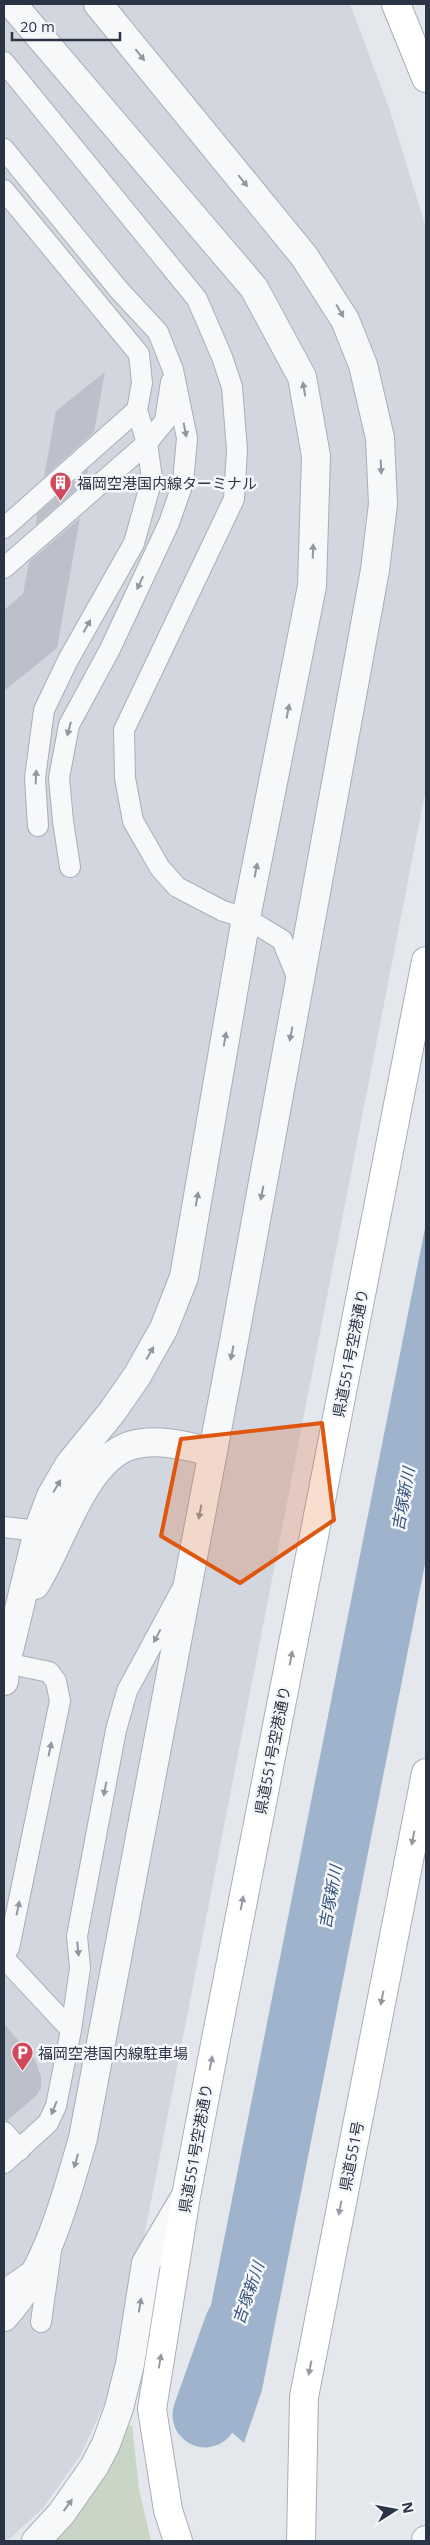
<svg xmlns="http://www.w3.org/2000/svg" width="430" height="2545" font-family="'Open Sans','Noto Sans JP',sans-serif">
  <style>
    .built { fill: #d2d6de }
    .green { fill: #c9d6c5 }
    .water { fill: #9fb4cc }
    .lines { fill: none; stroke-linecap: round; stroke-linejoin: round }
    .river { stroke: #9fb4cc; stroke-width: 65 }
    .building { fill: #bbc0ca }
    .service-casing { stroke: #a9aeb7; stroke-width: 22 }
    .minor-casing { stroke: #a9aeb7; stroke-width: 30 }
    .tertiary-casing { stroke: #a9aeb7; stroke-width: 30 }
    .secondary-casing { stroke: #a9aeb7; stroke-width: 30 }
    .service { stroke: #f7f8fa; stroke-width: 20 }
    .minor { stroke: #f7f8fa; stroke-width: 28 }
    .tertiary { stroke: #f7f8fa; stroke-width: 28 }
    .secondary { stroke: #fff; stroke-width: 28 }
    .oneway { fill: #9196a0 }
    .oneway2 { fill: #959aa2 }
    .marked { fill: #df570f; fill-opacity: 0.2; stroke: #df570f; stroke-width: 4; stroke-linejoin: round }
    .labels { text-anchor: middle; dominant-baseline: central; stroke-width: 5; stroke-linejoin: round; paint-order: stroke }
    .poi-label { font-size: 15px; fill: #2b3445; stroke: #f4f6f9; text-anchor: start }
    .street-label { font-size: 15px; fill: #2b3445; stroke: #f4f6f9 }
    .water-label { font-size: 16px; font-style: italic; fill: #34527a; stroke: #f4f6f9 }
  </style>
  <rect width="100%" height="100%" fill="#e4e7ec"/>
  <polygon class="built" points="4,4 350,4 390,111 426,228 426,788 124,2340 104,2405 80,2456 43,2508 7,2541 4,2541"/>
  <path class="green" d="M 132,2425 L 139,2489 L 151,2541 L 54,2541 C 88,2505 109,2473 128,2426 Z"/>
  <polygon class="water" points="426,1223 426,1559 262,2390 244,2443 188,2393 209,2315"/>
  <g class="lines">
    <polyline class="river" points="205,2415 237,2325"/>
  </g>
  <g class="building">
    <polygon points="105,372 94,432 44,477 56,411"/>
    <polygon points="88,469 86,481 36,525 37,514"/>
    <polygon points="80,518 57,648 4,691 4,610 23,594 29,562"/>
    <polygon points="4,2024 35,2060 41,2077 41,2087 37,2095 7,2121 4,2120"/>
  </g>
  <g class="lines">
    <defs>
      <g id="service">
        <polyline points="4,62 197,299 222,357 232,387 237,450 234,499 124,730 125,778 133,821 160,868 177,887 223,911 246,918 282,940 300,984"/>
        <polyline points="4,149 119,290 158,332 173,370 187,438 183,483 169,523 110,649 69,725 59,778 63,821 70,867"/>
        <polyline points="4,190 139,354 142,383 137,410 147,443 152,479 134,543 68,660 44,710 35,778 38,826"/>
        <polyline points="4,528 137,410"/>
        <polyline points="4,568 147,443 165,421 171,382"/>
        <polyline points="4,1527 38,1531"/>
        <polyline points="4,1953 9,1948 60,1701 56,1681 49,1672 6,1663"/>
        <polyline points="4,1958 71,2030"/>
        <polyline points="4,2132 20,2150"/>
        <polyline points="4,2163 48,2123 56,2106 71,2030 80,1968 77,1936 116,1730 127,1691 181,1591"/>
        <polyline points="4,2290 33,2270"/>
        <polyline points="41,2322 51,2251"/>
      </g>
      <g id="minor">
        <polyline points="36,2541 61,2514 94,2467 106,2444 119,2408 130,2364 146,2263 185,2197"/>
        <polyline points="426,2541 426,2540"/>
      </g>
      <g id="tertiary">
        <path d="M 35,1585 C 60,1547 83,1462 129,1446 C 156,1437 186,1446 212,1452"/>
        <polyline points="4,1681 6,1663 38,1531 51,1496 69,1465 112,1412 137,1376 164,1328 184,1277 246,918 312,586 316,456 302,377 254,288 12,4"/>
        <path d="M 4,2317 C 48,2269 65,2200 83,2138 L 235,1335 L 375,570 L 383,504 L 380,438 L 363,365 L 345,320 L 304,256 L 98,4"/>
      </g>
      <g id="secondary">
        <polyline points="396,4 426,78"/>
        <polyline points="178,2541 168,2510 152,2409 186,2196 216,2039 426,961"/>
        <polyline points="301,2541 304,2397 426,1773"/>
      </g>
    </defs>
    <use href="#service" class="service-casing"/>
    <use href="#minor" class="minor-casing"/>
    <use href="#tertiary" class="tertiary-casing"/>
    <use href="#secondary" class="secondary-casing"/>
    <use href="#service" class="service"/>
    <use href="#minor" class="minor"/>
    <use href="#tertiary" class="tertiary"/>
    <use href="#secondary" class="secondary"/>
  </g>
  <defs><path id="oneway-solid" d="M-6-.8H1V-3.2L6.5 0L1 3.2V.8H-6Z" transform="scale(1.25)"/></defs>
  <g class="oneway">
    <use href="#oneway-solid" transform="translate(140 55) rotate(51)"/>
    <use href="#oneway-solid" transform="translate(243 181) rotate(51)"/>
    <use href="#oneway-solid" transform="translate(340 311) rotate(60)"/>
    <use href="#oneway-solid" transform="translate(304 389) rotate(-100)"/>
    <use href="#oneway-solid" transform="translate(185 430) rotate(79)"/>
    <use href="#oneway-solid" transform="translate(381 467) rotate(88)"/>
    <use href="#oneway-solid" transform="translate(313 551) rotate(-88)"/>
    <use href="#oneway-solid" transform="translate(140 583) rotate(115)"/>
    <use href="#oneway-solid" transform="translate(87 626) rotate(-61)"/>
    <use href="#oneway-solid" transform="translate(288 711) rotate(-79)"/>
    <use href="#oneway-solid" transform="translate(69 729) rotate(105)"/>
    <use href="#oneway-solid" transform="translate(36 777) rotate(-87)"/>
    <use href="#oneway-solid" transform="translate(256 870) rotate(-79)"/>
    <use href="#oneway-solid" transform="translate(291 1034) rotate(101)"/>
    <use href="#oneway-solid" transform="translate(225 1039) rotate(-80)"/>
    <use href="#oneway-solid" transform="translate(262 1193) rotate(101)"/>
    <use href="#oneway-solid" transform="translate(197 1199) rotate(-80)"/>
    <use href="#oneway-solid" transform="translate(150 1353) rotate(-60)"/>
    <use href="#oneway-solid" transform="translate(232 1353) rotate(101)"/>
    <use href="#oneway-solid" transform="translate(57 1486) rotate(-59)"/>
    <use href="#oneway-solid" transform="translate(200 1512) rotate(101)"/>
    <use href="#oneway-solid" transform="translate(157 1636) rotate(118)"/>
    <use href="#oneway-solid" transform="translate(50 1749) rotate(-78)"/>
    <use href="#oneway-solid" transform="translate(105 1789) rotate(101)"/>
    <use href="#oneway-solid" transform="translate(18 1908) rotate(-78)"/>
    <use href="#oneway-solid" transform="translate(78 1949) rotate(84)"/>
    <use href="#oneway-solid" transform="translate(54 2108) rotate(112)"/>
    <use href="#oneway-solid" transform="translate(76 2161) rotate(106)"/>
    <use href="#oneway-solid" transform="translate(140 2305) rotate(-81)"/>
    <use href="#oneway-solid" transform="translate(68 2505) rotate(-54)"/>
  </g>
  <g class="oneway2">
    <use href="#oneway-solid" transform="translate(291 1658) rotate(-79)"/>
    <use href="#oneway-solid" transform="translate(413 1838) rotate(101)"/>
    <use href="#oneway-solid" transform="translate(242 1903) rotate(-79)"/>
    <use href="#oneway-solid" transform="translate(382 1998) rotate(101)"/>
    <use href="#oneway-solid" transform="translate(211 2063) rotate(-79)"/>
    <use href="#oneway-solid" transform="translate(340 2208) rotate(101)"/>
    <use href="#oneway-solid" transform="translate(160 2361) rotate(-81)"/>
    <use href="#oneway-solid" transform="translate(310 2368) rotate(101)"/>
  </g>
  <path class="marked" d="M 322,1423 L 334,1520 L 240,1583 L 161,1536 L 181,1439 Z"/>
  <defs>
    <symbol id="building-pin" viewBox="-11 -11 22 30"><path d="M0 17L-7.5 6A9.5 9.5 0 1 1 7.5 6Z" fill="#d1495b" stroke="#f4f6f9"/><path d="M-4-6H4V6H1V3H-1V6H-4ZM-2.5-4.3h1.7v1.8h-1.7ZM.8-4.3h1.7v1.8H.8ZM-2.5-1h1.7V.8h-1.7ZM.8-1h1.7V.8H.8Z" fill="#fff"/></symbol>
    <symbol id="parking-pin" viewBox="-11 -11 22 30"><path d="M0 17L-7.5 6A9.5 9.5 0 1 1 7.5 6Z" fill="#d1495b" stroke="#f4f6f9"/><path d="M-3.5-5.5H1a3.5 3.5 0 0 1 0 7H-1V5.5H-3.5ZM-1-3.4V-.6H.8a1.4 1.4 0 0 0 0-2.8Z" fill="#fff"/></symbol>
  </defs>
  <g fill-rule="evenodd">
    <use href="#building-pin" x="48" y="470" width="25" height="34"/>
    <use href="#parking-pin" x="10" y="2040" width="25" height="34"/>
  </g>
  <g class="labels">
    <g class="poi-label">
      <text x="77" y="483">福岡空港国内線ターミナル</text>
      <text x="38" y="2053">福岡空港国内線駐車場</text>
    </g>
    <g class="street-label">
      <text transform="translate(350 1353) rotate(-79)">県道551号空港通り</text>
      <text transform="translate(272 1750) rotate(-79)">県道551号空港通り</text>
      <text transform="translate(195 2148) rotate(-80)">県道551号空港通り</text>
      <text transform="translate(351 2156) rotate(-79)">県道551号</text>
    </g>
    <g class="water-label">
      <text transform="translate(403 1499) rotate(-80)">吉塚新川</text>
      <text transform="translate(330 1897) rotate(-80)">吉塚新川</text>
      <text transform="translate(248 2293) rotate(-71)">吉塚新川</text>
    </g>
  </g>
  <rect width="430" height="2545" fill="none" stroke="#2b3445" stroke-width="10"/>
  <g transform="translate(395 2510) rotate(79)" stroke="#f4f6f9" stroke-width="4" paint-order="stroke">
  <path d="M0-4L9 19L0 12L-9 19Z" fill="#2b3445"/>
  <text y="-8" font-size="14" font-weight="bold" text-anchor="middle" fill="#2b3445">N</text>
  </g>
  <path d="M12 32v8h108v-8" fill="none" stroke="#2b3445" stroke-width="2.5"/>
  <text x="20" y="32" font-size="15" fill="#2b3445" stroke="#f4f6f9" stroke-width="4" paint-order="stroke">20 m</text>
</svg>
